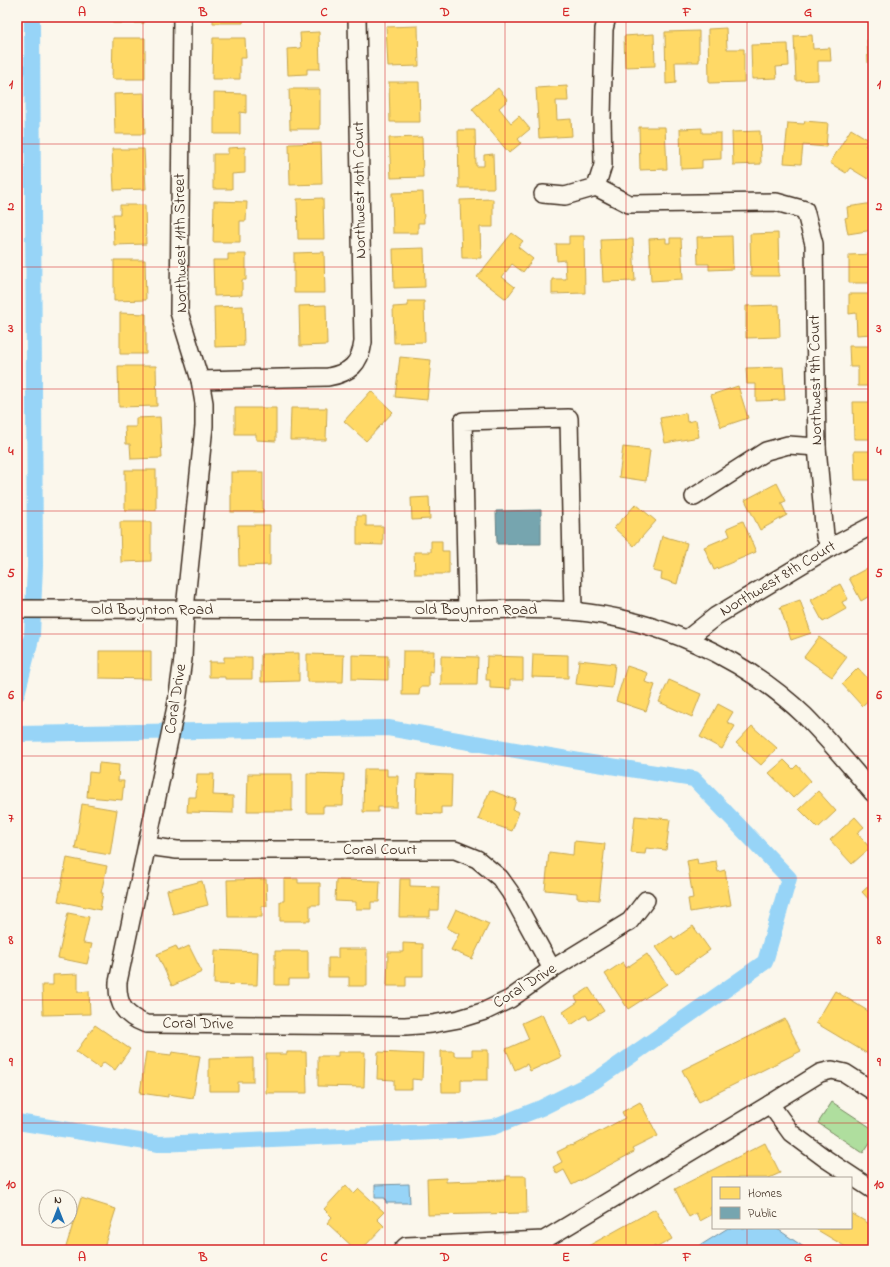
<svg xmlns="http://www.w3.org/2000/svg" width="890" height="1267" font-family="'Indie Flower',sans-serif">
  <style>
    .green { fill: #afde9e; stroke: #75845e }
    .water { fill: #97d4f7; stroke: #7290a0 }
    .homes { fill: #ffd966; stroke: #c4a450 }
    .public { fill: #76a5af; stroke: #648084 }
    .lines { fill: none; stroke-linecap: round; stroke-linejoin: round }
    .canal { stroke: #97d4f7; stroke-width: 16 }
    .minor-casing { stroke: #3b2a1e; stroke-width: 20 }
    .minor { stroke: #fbf7ec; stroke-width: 17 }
    .grid { fill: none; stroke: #d62828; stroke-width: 1; stroke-opacity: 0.55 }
    .labels { text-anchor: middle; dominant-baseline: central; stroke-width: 4; stroke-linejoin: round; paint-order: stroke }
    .street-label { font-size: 16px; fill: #3b2a1e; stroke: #fbf7ec }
    .neatline { fill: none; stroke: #d62828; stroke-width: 1.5 }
    .grid-label { font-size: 13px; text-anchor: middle; font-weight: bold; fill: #d62828 }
  </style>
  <rect width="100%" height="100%" fill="#fbf7ec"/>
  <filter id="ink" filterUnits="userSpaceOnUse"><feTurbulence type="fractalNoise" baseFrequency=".025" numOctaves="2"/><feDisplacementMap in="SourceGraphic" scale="8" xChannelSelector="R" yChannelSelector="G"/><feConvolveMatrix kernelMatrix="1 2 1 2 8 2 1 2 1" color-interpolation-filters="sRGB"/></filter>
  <g filter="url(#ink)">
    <polygon class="green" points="832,1102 873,1129 873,1138 863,1153 818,1123"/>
    <g class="water">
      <polygon points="409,1184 410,1203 386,1203 385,1198 375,1198 375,1185"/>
      <polygon points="728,1228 776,1228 808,1250 693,1250"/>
    </g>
    <g class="homes">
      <rect x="113" y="17" width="31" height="6"/>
      <polygon points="213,17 244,17 243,23 213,23"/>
      <polygon points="418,26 419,66 388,67 386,27"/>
      <polygon points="726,28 727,49 744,49 744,82 709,83 708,29"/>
      <polygon points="699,31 699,62 675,62 676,83 666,84 665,32"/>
      <polygon points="319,32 320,69 307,69 307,74 288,75 287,49 301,48 300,33"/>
      <polygon points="654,34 655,66 625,67 624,36"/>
      <polygon points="812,35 813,49 830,48 831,61 818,61 818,80 796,81 794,36"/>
      <polygon points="113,38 145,38 145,79 112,79"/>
      <polygon points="213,38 245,38 246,58 240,58 240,79 212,79"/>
      <polygon points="867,40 873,40 873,63 868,63"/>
      <polygon points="788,44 789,66 776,67 777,78 752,79 751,45"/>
      <polygon points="389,82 419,82 420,122 390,122"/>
      <polygon points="567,86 568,101 556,101 557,120 571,119 572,136 539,138 536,88"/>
      <polygon points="498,88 508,100 499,108 511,123 519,116 530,129 518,139 521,143 509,153 472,109"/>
      <polygon points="289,89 320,89 320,129 290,129"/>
      <polygon points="144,93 145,134 115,134 114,94"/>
      <polygon points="214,93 246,94 246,113 240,112 240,134 214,134"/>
      <polygon points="805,121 828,123 826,147 803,145 801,164 784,163 788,123 804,124"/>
      <polygon points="639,127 665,127 667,169 640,170"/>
      <polygon points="702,128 702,133 721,133 721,159 702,160 702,168 681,169 680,129"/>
      <polygon points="851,129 869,140 865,146 873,151 873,171 868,179 850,168 846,173 830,163"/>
      <polygon points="458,130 475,130 476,166 484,166 484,155 493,154 494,188 459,188"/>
      <polygon points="760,131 761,164 733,165 732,132"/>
      <polygon points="422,137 423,177 391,178 389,138"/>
      <polygon points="321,143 322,184 290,185 289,144"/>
      <polygon points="245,147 245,173 232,174 232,189 213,189 213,154 228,154 228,148"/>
      <polygon points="112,149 144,149 146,189 114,190"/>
      <polygon points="423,192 424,223 418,223 418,233 393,233 392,193"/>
      <polygon points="323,198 324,239 298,239 297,199"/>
      <polygon points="493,199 493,227 480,227 481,258 462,258 460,200"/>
      <polygon points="214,201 247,202 246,221 240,221 240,242 213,242"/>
      <polygon points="873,203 873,230 848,234 845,218 848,217 847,207"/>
      <polygon points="120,205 145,205 146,244 114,245 113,214 120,214"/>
      <polygon points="512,233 523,241 518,247 533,259 523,272 512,264 502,277 515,287 506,299 477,277"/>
      <polygon points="778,233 779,276 751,276 750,234"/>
      <polygon points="569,236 584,236 585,293 552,294 552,279 566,279 565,260 557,261 556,244 569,244"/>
      <polygon points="732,236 733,269 709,270 709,264 698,264 697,237"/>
      <polygon points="666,238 666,243 670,243 670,238 681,238 683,279 651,281 649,239"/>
      <polygon points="633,239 635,281 603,282 601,240"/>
      <polygon points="424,248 425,287 394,288 393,249"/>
      <polygon points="324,252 325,293 294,293 294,253"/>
      <polygon points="228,254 246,254 246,280 242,280 242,295 214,296 213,260 228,260"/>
      <polygon points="873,254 873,283 849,283 849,255"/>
      <polygon points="114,260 145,260 146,300 114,301"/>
      <polygon points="849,294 873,294 873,334 857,335 856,313 849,314"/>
      <polygon points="408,301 424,301 425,342 394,343 393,307 408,306"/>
      <polygon points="326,305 327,345 300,346 299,306"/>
      <polygon points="779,305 780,337 746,338 746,306"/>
      <polygon points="243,306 244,346 215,347 214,307"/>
      <polygon points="120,313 146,314 146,354 120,354"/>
      <polygon points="849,346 873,346 873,386 858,386 858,367 850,367"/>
      <polygon points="400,357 431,360 427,400 395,397"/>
      <polygon points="118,366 156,366 157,406 119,407"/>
      <polygon points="783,367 785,400 756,401 756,384 747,384 746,368"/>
      <polygon points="738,386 748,418 721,427 711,395"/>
      <polygon points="371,391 393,412 366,441 344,421"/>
      <polygon points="853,402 873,402 873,439 854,439"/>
      <polygon points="235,408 276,408 276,441 256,440 256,434 235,434"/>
      <polygon points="291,408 327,408 326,440 290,440"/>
      <polygon points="686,413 687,422 696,420 699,437 665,443 660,418"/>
      <polygon points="160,417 162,458 131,459 130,444 126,444 125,427 136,427 136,418"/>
      <polygon points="623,447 650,450 646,481 619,477"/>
      <polygon points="854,451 873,451 873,480 855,480"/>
      <rect x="125" y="470" width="31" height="40"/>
      <rect x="231" y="472" width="32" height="40"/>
      <polygon points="777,483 786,501 781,503 787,515 760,530 745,500"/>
      <polygon points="429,497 430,519 412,520 411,498"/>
      <polygon points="636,504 656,521 634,546 614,528"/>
      <polygon points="357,516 366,516 366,526 383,526 383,545 357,544"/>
      <polygon points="743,521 756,552 714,570 704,547 730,536 727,528"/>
      <polygon points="120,522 151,522 151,561 121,562"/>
      <polygon points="238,525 270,525 270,565 239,566"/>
      <polygon points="662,536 687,543 677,584 661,579 662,573 653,571"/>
      <polygon points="431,541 442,541 442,551 449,551 449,574 415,574 414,552 431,552"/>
      <polygon points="873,565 873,594 861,601 849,578"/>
      <polygon points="840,584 848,599 842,602 846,609 823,622 811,600"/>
      <polygon points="800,600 811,633 791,640 780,607"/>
      <polygon points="819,637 847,657 832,677 804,657"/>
      <polygon points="99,651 151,651 151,679 99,678"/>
      <polygon points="403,651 434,651 433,672 429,671 429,687 420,687 419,695 402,695"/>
      <polygon points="299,653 299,681 261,682 261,654"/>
      <polygon points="307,654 344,655 343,682 307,682"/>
      <polygon points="533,654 568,655 568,678 532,677"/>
      <polygon points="352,655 388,656 388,680 352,679"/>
      <polygon points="441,656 478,657 477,685 441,685"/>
      <polygon points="487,656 523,657 523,680 510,680 510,689 490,688 490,680 486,680"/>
      <polygon points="224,657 252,657 252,679 225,679 225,677 209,677 209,662 224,662"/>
      <polygon points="579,660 615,664 612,688 576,684"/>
      <polygon points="627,666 648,673 645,682 655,685 646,711 616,701"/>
      <polygon points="858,668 873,684 873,696 862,706 842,684"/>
      <polygon points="669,680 701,694 692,717 659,702"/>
      <polygon points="718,704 733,712 727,722 735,726 722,749 700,737"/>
      <polygon points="752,726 777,748 761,765 736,743"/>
      <polygon points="784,760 793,769 797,765 811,781 793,798 769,773"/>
      <polygon points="99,763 119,765 118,781 124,781 122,800 87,797 89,772 98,773"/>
      <polygon points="364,769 387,769 387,776 398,776 397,807 378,807 378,812 363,812"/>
      <polygon points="307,773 344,774 343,806 323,806 323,813 307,813"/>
      <polygon points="197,774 214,774 213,795 233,796 233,813 187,812 188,797 196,797"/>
      <polygon points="248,774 292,774 292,811 247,811"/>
      <polygon points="417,774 452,775 451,807 441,807 441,814 416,813"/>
      <polygon points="490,790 516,800 513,810 519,812 512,831 478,819"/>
      <polygon points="818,791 836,811 818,828 799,809"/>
      <polygon points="82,804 117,810 110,855 75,849"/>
      <polygon points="635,816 670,819 666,850 646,848 645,854 631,853"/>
      <polygon points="855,817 864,827 857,833 870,848 852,864 830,840"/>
      <polygon points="574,841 605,844 599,900 577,898 577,893 545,890 549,852 573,855"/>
      <polygon points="67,858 107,866 101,893 103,893 100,910 58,901"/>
      <polygon points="697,859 698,864 716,861 718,872 725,870 731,905 690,912 688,899 693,898 687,861"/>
      <polygon points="266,879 267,906 262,906 262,917 228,917 227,880"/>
      <polygon points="284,879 298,879 298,883 320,883 320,905 310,905 310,921 280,921 280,901 284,901"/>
      <polygon points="400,879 410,879 410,886 439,887 438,910 430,910 430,917 399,917"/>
      <polygon points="336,880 380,881 379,902 371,902 371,909 356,909 356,902 335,901"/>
      <polygon points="202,881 208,905 173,914 167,890"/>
      <polygon points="873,882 873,904 862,892"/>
      <polygon points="456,909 489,924 472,959 451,950 459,934 447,928"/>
      <polygon points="68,913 89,917 83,943 92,944 87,964 58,958"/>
      <polygon points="693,926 710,950 676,974 656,947 672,936 674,939"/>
      <polygon points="403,943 423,944 423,976 406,976 406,986 387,986 388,952 403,952"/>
      <polygon points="176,946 178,951 189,946 202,972 172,986 157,954"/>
      <polygon points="338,949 367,949 367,986 349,986 349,977 328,977 328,958 338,958"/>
      <polygon points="215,950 258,952 257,985 214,984"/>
      <polygon points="275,951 308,951 308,979 289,979 289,985 275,985"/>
      <polygon points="647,954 667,984 628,1009 605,974 623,962 626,968"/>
      <polygon points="78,974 78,992 89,991 90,1014 43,1015 42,985 53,985 53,975"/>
      <polygon points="589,988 604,1011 589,1020 586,1015 571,1025 563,1012 578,1002 575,997"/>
      <polygon points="835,991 873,1014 873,1057 816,1023"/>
      <polygon points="542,1014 561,1057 530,1071 527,1064 515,1070 506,1049 529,1039 522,1023"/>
      <polygon points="785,1019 801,1051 699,1102 682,1070"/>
      <polygon points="95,1025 130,1049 115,1070 104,1062 99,1068 76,1052"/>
      <polygon points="472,1050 488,1050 488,1080 461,1080 461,1092 442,1092 441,1051 454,1051 454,1056 472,1056"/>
      <polygon points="146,1052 171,1055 172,1052 200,1056 193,1098 168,1094 168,1097 140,1093"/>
      <polygon points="287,1052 306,1052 307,1093 266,1093 266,1054 287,1054"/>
      <polygon points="338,1052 365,1052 364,1087 318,1086 318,1056 338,1056"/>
      <polygon points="378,1052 423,1054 422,1080 412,1079 412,1089 394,1089 394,1080 377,1079"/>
      <polygon points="253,1058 253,1082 238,1082 238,1091 209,1091 209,1059"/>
      <polygon points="640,1102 658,1136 632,1149 634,1152 572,1185 564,1170 557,1174 553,1167 562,1162 557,1152 571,1145 572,1146 625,1118 622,1112"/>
      <polygon points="765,1143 780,1173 769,1178 713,1178 713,1206 710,1208 713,1214 700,1221 696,1213 689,1217 675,1189"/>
      <polygon points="506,1176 526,1176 527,1213 428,1215 427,1179 446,1178 446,1182 506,1180"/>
      <polygon points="346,1185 354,1194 359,1189 384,1212 377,1219 384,1226 361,1250 356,1250 327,1223 332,1217 324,1209"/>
      <polygon points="81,1198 116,1209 103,1250 65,1250"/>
      <polygon points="655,1209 672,1239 656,1248 655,1246 649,1250 581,1250"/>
      <polygon points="851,1213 873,1226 873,1250 851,1250 814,1228 851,1228"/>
    </g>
    <polygon class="public" points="541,510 541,544 497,544 496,511"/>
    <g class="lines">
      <g class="canal">
        <polyline points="17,694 32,635 35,566 32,17"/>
        <polyline points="17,734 388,728 585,762 694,779 789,878 765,962 595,1081 541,1108 493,1127 457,1131 159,1144 17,1122"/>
      </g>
      <defs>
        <g id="minor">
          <path d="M 182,17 L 179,312 L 200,380 L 204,403 L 204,426 L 185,609 L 183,659 L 177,702 L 118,982 C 117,1005 125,1016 146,1024 L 405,1026 L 432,1024 L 459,1019 L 485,1011 L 510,999 L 552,969 L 630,921 L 646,900"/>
          <polyline points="596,187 629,204 776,202 805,210 814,244 817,447 825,536 831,547"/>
          <polyline points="596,187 603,165 602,118 604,29 607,17"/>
          <polyline points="543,194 565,196 596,187"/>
          <path d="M 200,380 L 328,377 C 350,373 360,364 363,342 L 357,17"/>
          <polyline points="694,497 766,451 788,445 817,447"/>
          <path d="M 17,609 L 467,610 C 502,609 537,608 572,611 C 658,619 742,656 805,716 C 829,740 851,767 873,793"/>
          <polyline points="467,610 463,421 569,418 573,611"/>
          <polyline points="687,639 716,616 831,547 873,525"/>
          <polyline points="147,846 177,850 455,850 477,859 500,878 510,892 552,969"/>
          <polyline points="770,1104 791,1133 826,1159 873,1190"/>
          <polyline points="402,1250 406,1246 544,1240 770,1104 820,1073 832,1070 845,1073 873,1091"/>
        </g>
      </defs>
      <use href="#minor" class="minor-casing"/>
      <use href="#minor" class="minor"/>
    </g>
  </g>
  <path class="grid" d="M 143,17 L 143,1250M 264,17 L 264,1250M 385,17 L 385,1250M 505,17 L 505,1250M 626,17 L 626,1250M 747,17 L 747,1178M 17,144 L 873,144M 17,267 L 873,267M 17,389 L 873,389M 17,511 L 873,511M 17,634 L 873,634M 17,756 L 873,756M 17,878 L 873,878M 17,1000 L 873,1000M 17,1123 L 873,1123M 747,1228 L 747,1250"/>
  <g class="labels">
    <g class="street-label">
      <text transform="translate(360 190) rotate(-91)">Northwest 10th Court</text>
      <text transform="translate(181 243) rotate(-91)">Northwest 11th Street</text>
      <text transform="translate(816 380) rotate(-91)">Northwest 9th Court</text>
      <text transform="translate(778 579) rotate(-31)">Northwest 8th Court</text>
      <text x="152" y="610">Old Boynton Road</text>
      <text x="476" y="610">Old Boynton Road</text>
      <text transform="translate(176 699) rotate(-81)">Coral Drive</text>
      <text x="380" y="850">Coral Court</text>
      <text transform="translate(525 986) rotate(-32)">Coral Drive</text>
      <text transform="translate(198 1024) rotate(1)">Coral Drive</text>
    </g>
  </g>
  <rect width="890" height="1267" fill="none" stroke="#fbf7ec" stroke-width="44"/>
  <rect x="712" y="1177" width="140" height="52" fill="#fbf7ec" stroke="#aea59a"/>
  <rect x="720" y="1187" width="20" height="12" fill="#ffd966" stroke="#aea59a"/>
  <text x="748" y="1197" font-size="12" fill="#3b2a1e">Homes</text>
  <rect x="720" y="1207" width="20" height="12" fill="#76a5af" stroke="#aea59a"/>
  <text x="748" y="1217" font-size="12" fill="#3b2a1e">Public</text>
  <g transform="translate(58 1209)"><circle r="19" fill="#fbf7ec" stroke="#aea59a"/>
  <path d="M0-3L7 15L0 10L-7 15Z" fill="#1f6fb2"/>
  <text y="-6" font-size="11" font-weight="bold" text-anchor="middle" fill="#3b2a1e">N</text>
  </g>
  <rect x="22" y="22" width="846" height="1223" class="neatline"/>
  <g class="grid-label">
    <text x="82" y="16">A</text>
    <text x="203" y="16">B</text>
    <text x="324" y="16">C</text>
    <text x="445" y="16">D</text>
    <text x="566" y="16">E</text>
    <text x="687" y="16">F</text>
    <text x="808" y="16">G</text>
    <text x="11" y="88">1</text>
    <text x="879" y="88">1</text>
    <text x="11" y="210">2</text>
    <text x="879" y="210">2</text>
    <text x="11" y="332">3</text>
    <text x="879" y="332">3</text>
    <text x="11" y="455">4</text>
    <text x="879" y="455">4</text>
    <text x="11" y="577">5</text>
    <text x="879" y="577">5</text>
    <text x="11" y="699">6</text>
    <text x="879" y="699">6</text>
    <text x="11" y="822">7</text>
    <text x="879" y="822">7</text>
    <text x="11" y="944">8</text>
    <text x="879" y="944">8</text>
    <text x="11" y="1066">9</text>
    <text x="879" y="1066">9</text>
    <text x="11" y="1188">10</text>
    <text x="879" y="1188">10</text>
    <text x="82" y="1261">A</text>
    <text x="203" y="1261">B</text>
    <text x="324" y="1261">C</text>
    <text x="445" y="1261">D</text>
    <text x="566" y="1261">E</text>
    <text x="687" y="1261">F</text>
    <text x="808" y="1261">G</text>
  </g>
</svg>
